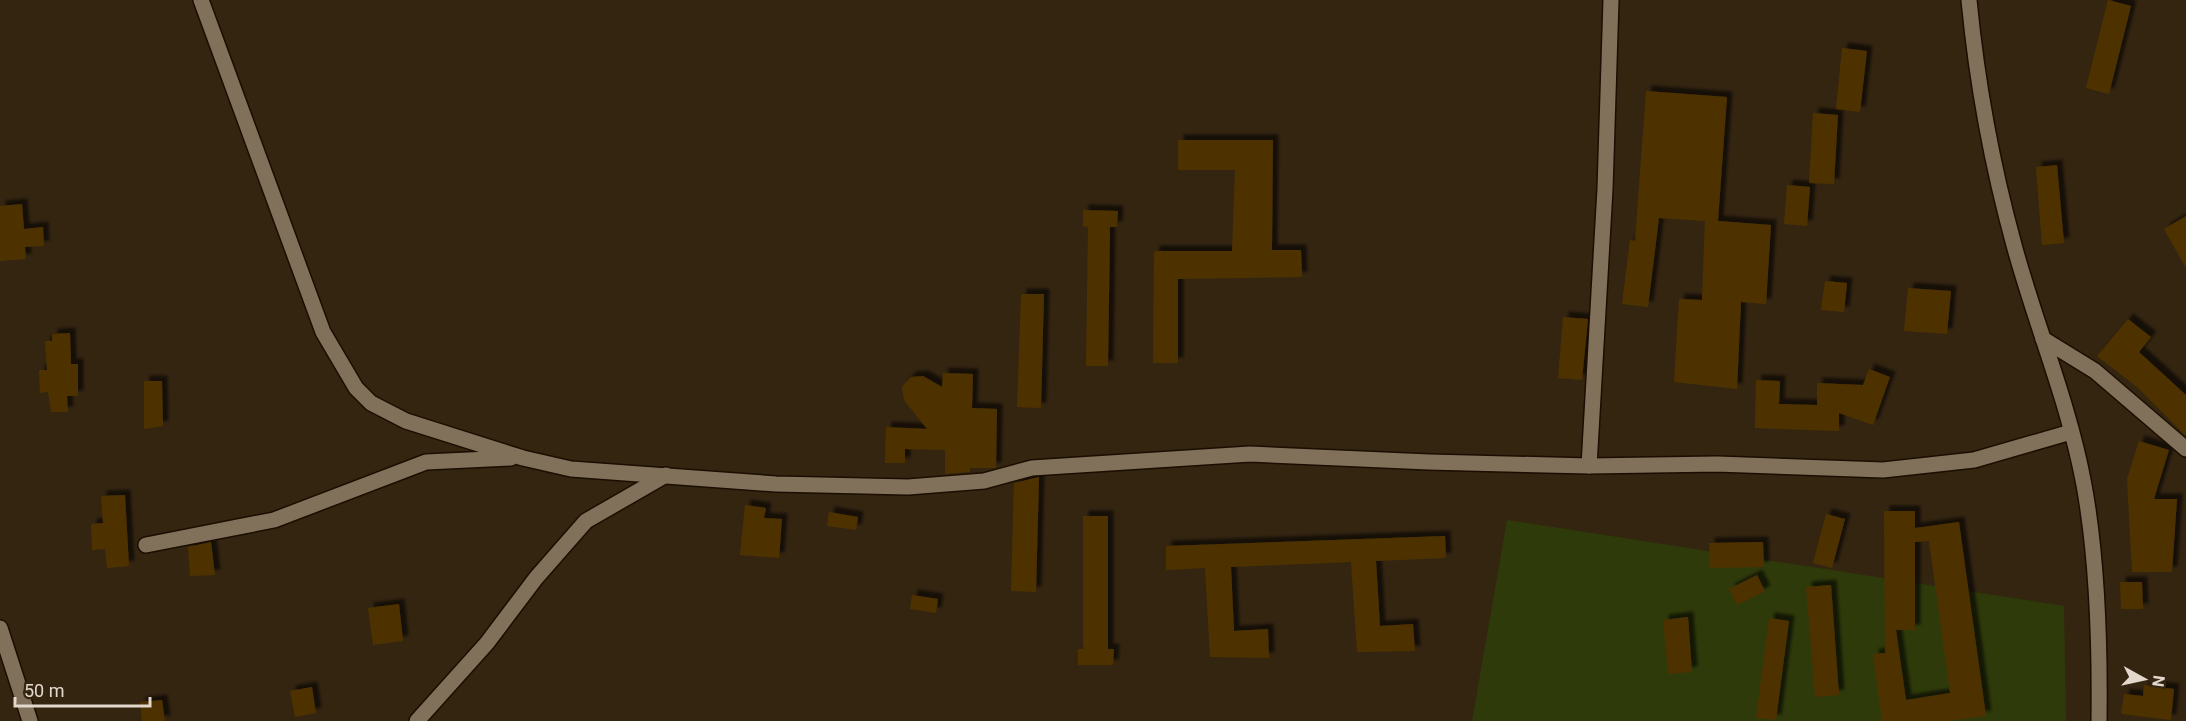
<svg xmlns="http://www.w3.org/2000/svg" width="2186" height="721" font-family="Roboto,sans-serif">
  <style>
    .green { fill: #2f3a0a }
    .building { fill: #4e3206; fill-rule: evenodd; filter: url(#shadow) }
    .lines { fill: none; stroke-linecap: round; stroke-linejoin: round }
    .minor-casing { stroke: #1b0e00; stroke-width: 18 }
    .tertiary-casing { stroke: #1b0e00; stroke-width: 18 }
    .minor { stroke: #82715a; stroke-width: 15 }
    .tertiary { stroke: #82715a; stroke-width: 15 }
  </style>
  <defs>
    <filter id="shadow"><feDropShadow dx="5.5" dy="-5.5" stdDeviation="1.5" flood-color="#0009"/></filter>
  </defs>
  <rect width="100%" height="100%" fill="#342511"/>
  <polygon class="green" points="1507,520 2064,606 2066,721 1472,721"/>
  <g class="building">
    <polygon points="2108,0 2131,6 2109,94 2086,88"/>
    <polygon points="1842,48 1867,51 1860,112 1836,109"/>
    <polygon points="1646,91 1727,97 1718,221 1771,225 1766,304 1741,302 1737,389 1674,382 1679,299 1702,300 1705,221 1659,218 1648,307 1622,304 1630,240 1635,241"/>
    <polygon points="1813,113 1838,115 1834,184 1809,183"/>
    <polygon points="1178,140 1273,140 1272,250 1301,250 1302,277 1178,279 1178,363 1153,363 1154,251 1232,251 1235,170 1178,170"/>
    <polygon points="2057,165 2064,243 2042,245 2036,167"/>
    <polygon points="1787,185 1810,187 1807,226 1784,224"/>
    <polygon points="22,204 24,229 43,227 44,246 25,247 26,259 0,261 0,206"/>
    <polygon points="1083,210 1118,211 1117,227 1110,227 1108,366 1086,366 1088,227 1083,226"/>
    <polygon points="2186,216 2186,268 2164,229"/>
    <polygon points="1825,281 1847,283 1844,312 1821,310"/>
    <polygon points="1908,288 1951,291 1947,334 1904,331"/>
    <polygon points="1021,294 1044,294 1041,408 1017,407"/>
    <polygon points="1563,317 1588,319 1582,380 1558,378"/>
    <polygon points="2128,319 2151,337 2139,352 2186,395 2186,436 2137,387 2097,356"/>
    <polygon points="70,333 71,364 78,364 78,396 67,396 68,412 51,412 48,392 40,393 39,370 47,370 45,341 52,341 52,334"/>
    <polygon points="1869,369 1890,377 1873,425 1839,413 1839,431 1755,428 1756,380 1780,381 1779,404 1817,405 1817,383 1863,385"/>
    <polygon points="943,373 973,374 972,408 997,409 996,468 970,468 970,472 945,474 945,450 905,449 905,463 885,463 886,427 927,429 904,400 902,387 906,382 911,377 923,376 942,387"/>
    <polygon points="144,381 162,381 163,426 144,429"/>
    <polygon points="2139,441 2169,450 2154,499 2177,499 2172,572 2132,572 2127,479"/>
    <polygon points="1039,477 1036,592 1011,591 1014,483"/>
    <polygon points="125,495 129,566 107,568 105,549 92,550 91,524 103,523 101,496"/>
    <polygon points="745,505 766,508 764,518 782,519 779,558 740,555"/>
    <path d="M 1884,511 L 1915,511 L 1915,528 L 1959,522 L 1986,716 L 1948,721 L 1882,721 L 1873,654 L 1885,653 ZM 1929,541 L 1950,693 L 1906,700 L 1896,630 L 1915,630 L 1915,542 Z"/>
    <polygon points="829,512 858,517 856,530 827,526"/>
    <polygon points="1826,514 1845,519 1832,568 1813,563"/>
    <polygon points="1083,516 1108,516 1108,649 1114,649 1113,665 1078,665 1078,649 1083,649"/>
    <polygon points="1445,536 1446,558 1376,561 1380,626 1413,624 1415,651 1357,652 1351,562 1231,567 1234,631 1268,629 1269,658 1210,657 1205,568 1166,570 1166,546"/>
    <polygon points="211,542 215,575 190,576 188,547"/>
    <polygon points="1763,542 1764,567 1710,568 1709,543"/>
    <polygon points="1757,575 1765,591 1737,605 1729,589"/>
    <polygon points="2120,582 2142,582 2143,609 2121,609"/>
    <polygon points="1831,585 1839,695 1815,697 1806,587"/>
    <polygon points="912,595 938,599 936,613 910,609"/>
    <polygon points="399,604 403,641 373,645 368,608"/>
    <polygon points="1688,617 1692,672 1668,674 1663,620"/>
    <polygon points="1769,618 1789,621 1776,720 1756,718"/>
    <polygon points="2144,685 2174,689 2171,720 2121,714 2124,694 2143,696"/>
    <polygon points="312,687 316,713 295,717 290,691"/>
    <polygon points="162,700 165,721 142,721 140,702"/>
  </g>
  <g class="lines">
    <defs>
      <g id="minor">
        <polyline points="201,0 323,332 356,388 371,403 406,421 523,458 571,469 776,484 908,487 984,481 1032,468 1250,454 1429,462 1589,466 1717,464 1883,470 1974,460 2071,432"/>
        <polyline points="2043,339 2095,371 2186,449"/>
        <polyline points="1589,466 1605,189 1611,0"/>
        <polyline points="146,545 274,520 426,462 511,458"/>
        <polyline points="417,721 487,643 536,578 586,521 666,475"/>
      </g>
      <g id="tertiary">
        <path d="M 1969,0 C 1977,83 1992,165 2014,245 C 2036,326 2069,403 2084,485 C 2098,562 2100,644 2099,721"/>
        <polyline points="0,628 30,721"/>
      </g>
    </defs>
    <use href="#minor" class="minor-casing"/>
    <use href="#tertiary" class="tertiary-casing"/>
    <use href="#minor" class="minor"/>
    <use href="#tertiary" class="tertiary"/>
  </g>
  <g transform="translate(2144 679) rotate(98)" stroke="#342511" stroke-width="4.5" paint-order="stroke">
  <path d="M0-4.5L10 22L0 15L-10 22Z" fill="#e2d8cc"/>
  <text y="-9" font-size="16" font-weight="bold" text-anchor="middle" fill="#e2d8cc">N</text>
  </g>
  <path d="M15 697v9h135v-9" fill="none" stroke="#e2d8cc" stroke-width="3"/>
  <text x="24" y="697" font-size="18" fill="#e2d8cc" stroke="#342511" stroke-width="4.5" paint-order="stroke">50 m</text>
</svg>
